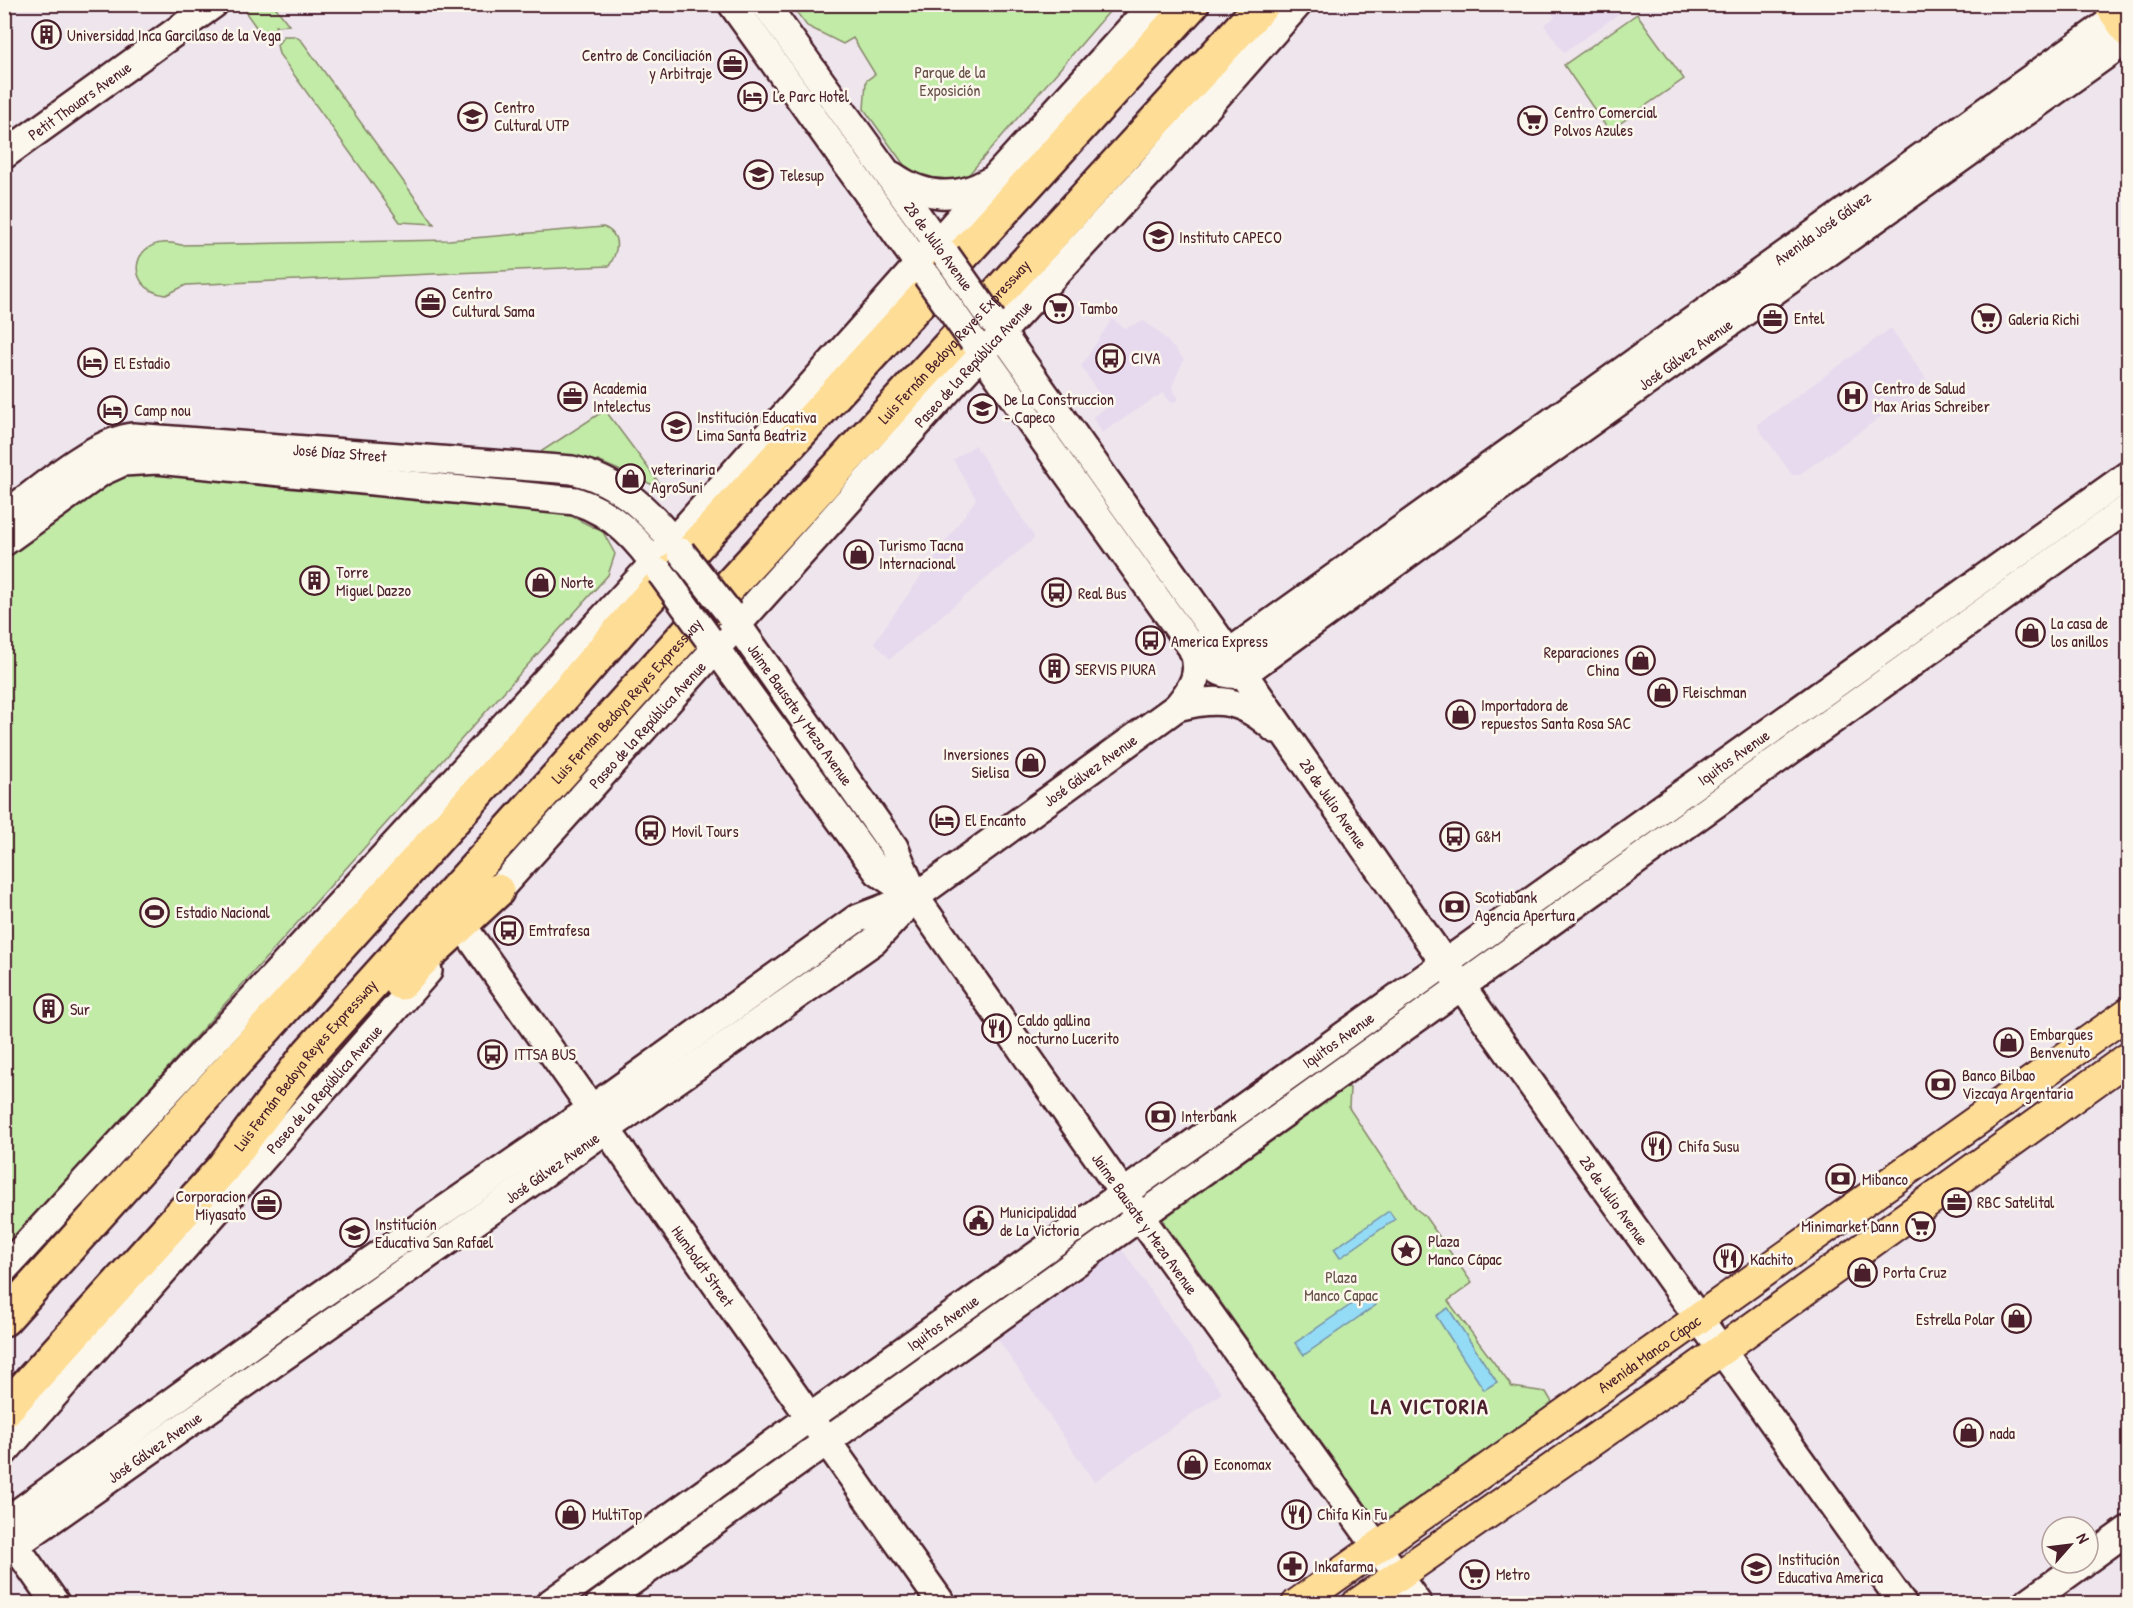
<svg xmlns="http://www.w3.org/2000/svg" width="2133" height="1608" font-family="'Patrick Hand',sans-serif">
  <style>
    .built { fill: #e7daee }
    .green { fill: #c1eba7; stroke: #868569; stroke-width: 1.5 }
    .water { fill: #94dbf6; stroke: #7690a5; stroke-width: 1.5 }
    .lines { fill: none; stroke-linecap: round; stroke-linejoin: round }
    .secondary-casing { stroke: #4a1f2b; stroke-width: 32 }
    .primary-casing { stroke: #4a1f2b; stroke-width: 34 }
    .highway-casing { stroke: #4a1f2b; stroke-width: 38 }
    .secondary { stroke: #fbf7ec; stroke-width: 27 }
    .primary { stroke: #fedd96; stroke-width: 30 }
    .highway { stroke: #fedd96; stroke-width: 33 }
    .secondary-bridge-casing { stroke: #4a1f2b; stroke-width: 32; stroke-linecap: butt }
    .secondary-bridge { stroke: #fbf7ec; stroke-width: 27 }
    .labels { text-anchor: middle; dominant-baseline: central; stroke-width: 5; stroke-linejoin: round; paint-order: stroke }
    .poi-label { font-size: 16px; fill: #4a1f2b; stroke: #fbf7ec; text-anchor: start }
    .park-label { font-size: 16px; fill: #68524a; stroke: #fbf7ec }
    .street-label { font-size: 16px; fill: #4a1f2b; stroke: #fbf7ec }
    .district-label { font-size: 22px; font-weight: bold; letter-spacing: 1.5px; fill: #4a1f2b; stroke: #fbf7ec }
  </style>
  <rect width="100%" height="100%" fill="#efe6ed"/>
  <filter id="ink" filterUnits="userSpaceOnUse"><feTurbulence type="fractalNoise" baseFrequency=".0167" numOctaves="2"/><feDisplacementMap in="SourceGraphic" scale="12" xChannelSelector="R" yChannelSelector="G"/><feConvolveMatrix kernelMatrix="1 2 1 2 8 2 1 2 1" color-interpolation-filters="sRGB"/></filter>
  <g filter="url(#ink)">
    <g class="built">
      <polygon points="1546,5 1630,4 1631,5 1564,53 1544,25 1555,17"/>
      <polygon points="1112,319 1125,328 1144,321 1158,331 1184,359 1172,387 1179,399 1171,404 1163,393 1102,433 1092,417 1107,407 1081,366"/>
      <polygon points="1891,328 1929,383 1799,475 1792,475 1758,428 1758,424"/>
      <polygon points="975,445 1035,538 890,659 874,642 976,499 953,460"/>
      <polygon points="1119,1245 1222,1393 1094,1482 995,1335"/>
    </g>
    <g class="green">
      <polygon points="250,5 274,5 289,25 276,26 266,41 246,13"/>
      <polygon points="791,5 1115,5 958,187 917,183 864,109 866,81 875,74 853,38 843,44 807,26"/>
      <polygon points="1637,14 1684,79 1609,131 1564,65"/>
      <polygon points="284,36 295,36 302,41 434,224 400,222 279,54 277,45"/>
      <path d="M 603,227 C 622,234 618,252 609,266 L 186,285 L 166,295 C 121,289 131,231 181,245 L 449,240 Z"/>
      <polygon points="605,410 660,484 660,488 598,461 541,455 542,451"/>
      <polygon points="140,473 565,513 603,532 615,554 608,575 5,1250 5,557 115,477"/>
      <polygon points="1340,1083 1350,1088 1349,1108 1416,1209 1424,1215 1472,1283 1448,1301 1512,1387 1546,1392 1553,1404 1390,1517 1376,1519 1164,1223 1162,1209"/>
    </g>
    <g class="water">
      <polygon points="1389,1211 1395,1219 1340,1258 1334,1249"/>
      <polygon points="1368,1293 1376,1305 1304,1355 1295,1343"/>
      <polygon points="1448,1308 1497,1382 1484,1390 1436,1316"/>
    </g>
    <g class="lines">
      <defs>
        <g id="secondary">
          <polyline points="732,4 927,276"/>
          <polyline points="765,4 946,255"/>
          <path id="s1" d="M 4,155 L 214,4"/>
          <path d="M 893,176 C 923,197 955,201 988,182"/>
          <path id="s2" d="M 992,320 L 1229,653 L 1444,962 L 1903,1604"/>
          <path id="s3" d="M 4,516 C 38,491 92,442 133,437 L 572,470 C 621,481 651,513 681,552"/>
          <path d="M 4,542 L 101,472 L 123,462 L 157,460 L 576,501 C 614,513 639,541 661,573"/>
          <path id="s4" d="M 729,613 L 894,847 L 915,897 L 1123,1193 L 1418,1604"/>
          <polyline points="708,638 878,872 915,897"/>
          <path id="s5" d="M 1191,644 C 1206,661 1219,680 1244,673 L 1541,457 L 2128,39"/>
          <path id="s6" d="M 1229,653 L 2117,17"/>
          <path d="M 1177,707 C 1219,696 1242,699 1275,729"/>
          <path id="s7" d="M 484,906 L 960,377 L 1151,171 L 1298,4"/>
          <path id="s8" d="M 464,928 L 942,1604"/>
          <polyline points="4,1269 654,563 994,179 1153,4"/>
          <path id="s9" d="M 4,1452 L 428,971"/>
          <polyline points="4,1523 292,1315 591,1109 856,919 911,898"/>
          <polyline points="5,1531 56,1604"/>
          <path id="s10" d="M 4,1553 L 874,941 L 915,897 L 1177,707 C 1193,688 1203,672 1192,648 L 973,341"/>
          <polyline points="2088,1559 2128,1530"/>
          <path id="s11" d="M 549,1604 L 2128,475"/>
          <polyline points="600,1604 2128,508"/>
          <polyline points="2026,1604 2083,1563"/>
        </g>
        <g id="primary">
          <polyline points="2109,4 2128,32"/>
          <path id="s12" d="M 1297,1604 L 2128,1013"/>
          <polyline points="1357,1604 1681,1379 2128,1058"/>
        </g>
        <g id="highway">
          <polyline points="401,983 419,963 497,891"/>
          <polyline points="4,1319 517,749 643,604 1192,4"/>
          <path id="s13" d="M 4,1411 L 222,1169 L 309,1053 L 733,582 L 1263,4"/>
        </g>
      </defs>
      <use href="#secondary" class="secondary-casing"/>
      <use href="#primary" class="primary-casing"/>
      <use href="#highway" class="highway-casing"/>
      <use href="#secondary" class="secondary"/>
      <use href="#primary" class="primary"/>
      <use href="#highway" class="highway"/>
      <defs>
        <g id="secondary-bridge">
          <polyline points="946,255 992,320"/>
          <polyline points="927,276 973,341"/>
          <polyline points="681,552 729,613"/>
          <polyline points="661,573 708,638"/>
        </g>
      </defs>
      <use href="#secondary-bridge" class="secondary-bridge-casing"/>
      <use href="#secondary-bridge" class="secondary-bridge"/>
    </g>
  </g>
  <defs>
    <symbol id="building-ring" viewBox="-11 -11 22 22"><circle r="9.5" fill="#fbf7ec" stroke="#4a1f2b" stroke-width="1.5"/><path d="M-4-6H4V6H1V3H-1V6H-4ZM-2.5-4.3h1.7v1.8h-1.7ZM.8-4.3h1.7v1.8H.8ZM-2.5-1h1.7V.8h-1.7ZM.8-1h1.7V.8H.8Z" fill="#4a1f2b"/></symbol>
    <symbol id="office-ring" viewBox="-11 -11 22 22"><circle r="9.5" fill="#fbf7ec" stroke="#4a1f2b" stroke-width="1.5"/><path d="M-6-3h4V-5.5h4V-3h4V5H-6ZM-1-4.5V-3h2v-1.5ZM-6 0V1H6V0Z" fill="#4a1f2b"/></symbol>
    <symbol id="hotel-ring" viewBox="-11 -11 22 22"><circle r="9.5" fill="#fbf7ec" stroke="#4a1f2b" stroke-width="1.5"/><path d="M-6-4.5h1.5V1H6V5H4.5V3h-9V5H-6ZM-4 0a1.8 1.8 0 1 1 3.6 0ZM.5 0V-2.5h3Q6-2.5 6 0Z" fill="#4a1f2b"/></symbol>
    <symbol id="school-ring" viewBox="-11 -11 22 22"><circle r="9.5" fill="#fbf7ec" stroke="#4a1f2b" stroke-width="1.5"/><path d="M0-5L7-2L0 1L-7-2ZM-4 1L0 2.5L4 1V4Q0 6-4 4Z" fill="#4a1f2b"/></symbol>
    <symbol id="supermarket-ring" viewBox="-11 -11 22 22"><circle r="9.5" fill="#fbf7ec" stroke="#4a1f2b" stroke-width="1.5"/><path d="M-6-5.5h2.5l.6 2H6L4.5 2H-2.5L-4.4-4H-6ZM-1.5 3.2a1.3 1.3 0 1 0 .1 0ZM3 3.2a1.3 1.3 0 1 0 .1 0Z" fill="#4a1f2b"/></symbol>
    <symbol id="university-ring" viewBox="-11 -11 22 22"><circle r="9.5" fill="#fbf7ec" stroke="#4a1f2b" stroke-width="1.5"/><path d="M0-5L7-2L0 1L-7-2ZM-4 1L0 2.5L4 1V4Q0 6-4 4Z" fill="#4a1f2b"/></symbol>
    <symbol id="bus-ring" viewBox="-11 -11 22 22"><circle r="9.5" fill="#fbf7ec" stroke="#4a1f2b" stroke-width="1.5"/><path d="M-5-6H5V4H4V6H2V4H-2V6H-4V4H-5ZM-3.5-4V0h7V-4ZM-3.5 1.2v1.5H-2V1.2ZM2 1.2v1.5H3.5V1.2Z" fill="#4a1f2b"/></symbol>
    <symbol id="hospital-ring" viewBox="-11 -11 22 22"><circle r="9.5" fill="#fbf7ec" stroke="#4a1f2b" stroke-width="1.5"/><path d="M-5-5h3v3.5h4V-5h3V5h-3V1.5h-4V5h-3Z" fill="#4a1f2b"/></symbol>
    <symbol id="shop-ring" viewBox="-11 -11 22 22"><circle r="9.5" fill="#fbf7ec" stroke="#4a1f2b" stroke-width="1.5"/><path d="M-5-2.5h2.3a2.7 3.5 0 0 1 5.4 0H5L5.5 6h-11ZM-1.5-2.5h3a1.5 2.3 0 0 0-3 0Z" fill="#4a1f2b"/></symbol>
    <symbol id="bank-ring" viewBox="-11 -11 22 22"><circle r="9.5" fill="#fbf7ec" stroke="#4a1f2b" stroke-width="1.5"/><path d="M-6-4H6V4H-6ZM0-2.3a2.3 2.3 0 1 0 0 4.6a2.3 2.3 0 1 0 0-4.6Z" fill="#4a1f2b"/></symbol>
    <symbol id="stadium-ring" viewBox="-11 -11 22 22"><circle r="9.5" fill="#fbf7ec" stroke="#4a1f2b" stroke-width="1.5"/><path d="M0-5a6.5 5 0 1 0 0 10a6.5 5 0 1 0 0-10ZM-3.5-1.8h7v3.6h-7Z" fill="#4a1f2b"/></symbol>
    <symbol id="restaurant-ring" viewBox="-11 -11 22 22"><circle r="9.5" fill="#fbf7ec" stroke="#4a1f2b" stroke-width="1.5"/><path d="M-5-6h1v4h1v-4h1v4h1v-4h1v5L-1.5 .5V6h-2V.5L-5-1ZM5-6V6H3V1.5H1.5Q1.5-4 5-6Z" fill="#4a1f2b"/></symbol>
    <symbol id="civic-ring" viewBox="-11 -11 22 22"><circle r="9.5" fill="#fbf7ec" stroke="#4a1f2b" stroke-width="1.5"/><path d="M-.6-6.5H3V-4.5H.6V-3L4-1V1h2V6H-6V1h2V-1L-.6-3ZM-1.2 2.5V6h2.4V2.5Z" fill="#4a1f2b"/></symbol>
    <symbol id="sight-ring" viewBox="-11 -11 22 22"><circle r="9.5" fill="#fbf7ec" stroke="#4a1f2b" stroke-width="1.5"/><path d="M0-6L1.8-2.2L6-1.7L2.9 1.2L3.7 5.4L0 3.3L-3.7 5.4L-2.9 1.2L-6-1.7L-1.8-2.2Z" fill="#4a1f2b"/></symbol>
    <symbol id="pharmacy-ring" viewBox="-11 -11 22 22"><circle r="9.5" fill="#fbf7ec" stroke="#4a1f2b" stroke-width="1.5"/><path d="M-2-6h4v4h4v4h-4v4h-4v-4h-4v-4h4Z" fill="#4a1f2b"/></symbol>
  </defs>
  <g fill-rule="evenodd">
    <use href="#building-ring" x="30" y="18" width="33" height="33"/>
    <use href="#office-ring" x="716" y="48" width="33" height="33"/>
    <use href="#hotel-ring" x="736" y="80" width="33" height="33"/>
    <use href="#school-ring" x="456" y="100" width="33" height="33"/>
    <use href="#supermarket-ring" x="1516" y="104" width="33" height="33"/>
    <use href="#university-ring" x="742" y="158" width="33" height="33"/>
    <use href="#university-ring" x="1142" y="220" width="33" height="33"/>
    <use href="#office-ring" x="414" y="286" width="33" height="33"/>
    <use href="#supermarket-ring" x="1042" y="292" width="33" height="33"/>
    <use href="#office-ring" x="1756" y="302" width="33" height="33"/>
    <use href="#supermarket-ring" x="1970" y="302" width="33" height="33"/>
    <use href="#bus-ring" x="1094" y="342" width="33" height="33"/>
    <use href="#hotel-ring" x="76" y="346" width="33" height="33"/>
    <use href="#office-ring" x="556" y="380" width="33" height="33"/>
    <use href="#hospital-ring" x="1836" y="380" width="33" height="33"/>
    <use href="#school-ring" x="966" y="392" width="33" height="33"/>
    <use href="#hotel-ring" x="96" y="394" width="33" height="33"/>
    <use href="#school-ring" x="660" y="410" width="33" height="33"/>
    <use href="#shop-ring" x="614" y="462" width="33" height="33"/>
    <use href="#shop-ring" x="842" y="538" width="33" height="33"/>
    <use href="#building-ring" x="298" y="564" width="33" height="33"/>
    <use href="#shop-ring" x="524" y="566" width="33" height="33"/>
    <use href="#bus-ring" x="1040" y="576" width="33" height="33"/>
    <use href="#shop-ring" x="2014" y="616" width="33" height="33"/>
    <use href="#bus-ring" x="1134" y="624" width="33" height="33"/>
    <use href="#shop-ring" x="1624" y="644" width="33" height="33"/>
    <use href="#building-ring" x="1038" y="652" width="33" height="33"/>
    <use href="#shop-ring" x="1646" y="676" width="33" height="33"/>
    <use href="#shop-ring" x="1444" y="698" width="33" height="33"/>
    <use href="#shop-ring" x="1014" y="746" width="33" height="33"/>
    <use href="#hotel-ring" x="928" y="804" width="33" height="33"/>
    <use href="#bus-ring" x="634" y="814" width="33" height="33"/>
    <use href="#bus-ring" x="1438" y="820" width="33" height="33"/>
    <use href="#bank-ring" x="1438" y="890" width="33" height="33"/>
    <use href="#stadium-ring" x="138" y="896" width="33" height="33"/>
    <use href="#bus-ring" x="492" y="914" width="33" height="33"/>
    <use href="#building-ring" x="32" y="992" width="33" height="33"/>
    <use href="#restaurant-ring" x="980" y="1012" width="33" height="33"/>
    <use href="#shop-ring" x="1992" y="1026" width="33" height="33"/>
    <use href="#bus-ring" x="476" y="1038" width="33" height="33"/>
    <use href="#bank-ring" x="1924" y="1068" width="33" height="33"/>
    <use href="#bank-ring" x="1144" y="1100" width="33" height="33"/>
    <use href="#restaurant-ring" x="1640" y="1130" width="33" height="33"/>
    <use href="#bank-ring" x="1824" y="1162" width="33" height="33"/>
    <use href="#office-ring" x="1940" y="1186" width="33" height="33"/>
    <use href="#office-ring" x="250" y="1188" width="33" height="33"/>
    <use href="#civic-ring" x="962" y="1204" width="33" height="33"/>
    <use href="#supermarket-ring" x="1904" y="1210" width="33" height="33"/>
    <use href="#school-ring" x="338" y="1216" width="33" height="33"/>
    <use href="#sight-ring" x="1390" y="1234" width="33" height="33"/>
    <use href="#restaurant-ring" x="1712" y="1242" width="33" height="33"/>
    <use href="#shop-ring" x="1846" y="1256" width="33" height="33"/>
    <use href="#shop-ring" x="2000" y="1302" width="33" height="33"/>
    <use href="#shop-ring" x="1952" y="1416" width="33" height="33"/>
    <use href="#shop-ring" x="1176" y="1448" width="33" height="33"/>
    <use href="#shop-ring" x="554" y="1498" width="33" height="33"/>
    <use href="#restaurant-ring" x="1280" y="1498" width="33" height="33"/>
    <use href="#pharmacy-ring" x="1276" y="1550" width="33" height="33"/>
    <use href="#school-ring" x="1740" y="1552" width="33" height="33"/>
    <use href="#supermarket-ring" x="1458" y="1558" width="33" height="33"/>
  </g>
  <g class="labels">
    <g class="poi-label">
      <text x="67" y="35">Universidad Inca Garcilaso de la Vega</text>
      <text x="712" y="55" text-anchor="end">Centro de Conciliación<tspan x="712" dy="18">y Arbitraje</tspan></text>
      <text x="773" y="96">Le Parc Hotel</text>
      <text x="494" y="107">Centro<tspan x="494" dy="18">Cultural UTP</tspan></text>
      <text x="1554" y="112">Centro Comercial<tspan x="1554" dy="18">Polvos Azules</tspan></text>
      <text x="780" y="175">Telesup</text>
      <text x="1179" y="237">Instituto CAPECO</text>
      <text x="452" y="293">Centro<tspan x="452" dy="18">Cultural Sama</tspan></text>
      <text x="1080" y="308">Tambo</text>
      <text x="1794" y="318">Entel</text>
      <text x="2008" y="319">Galeria Richi</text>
      <text x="1131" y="358">CIVA</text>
      <text x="114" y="363">El Estadio</text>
      <text x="593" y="388">Academia<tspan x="593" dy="18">Intelectus</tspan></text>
      <text x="1874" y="388">Centro de Salud<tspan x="1874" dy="18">Max Arias Schreiber</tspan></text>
      <text x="1004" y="399">De La Construccion<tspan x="1004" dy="18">- Capeco</tspan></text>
      <text x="134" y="410">Camp nou</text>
      <text x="697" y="417">Institución Educativa<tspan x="697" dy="18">Lima Santa Beatriz</tspan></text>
      <text x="651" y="469">veterinaria<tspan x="651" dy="18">AgroSuni</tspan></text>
      <text x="879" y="545">Turismo Tacna<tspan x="879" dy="18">Internacional</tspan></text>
      <text x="336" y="572">Torre<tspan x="336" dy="18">Miguel Dazzo</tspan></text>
      <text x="561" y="582">Norte</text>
      <text x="1078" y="593">Real Bus</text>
      <text x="2051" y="623">La casa de<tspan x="2051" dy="18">los anillos</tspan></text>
      <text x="1171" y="641">America Express</text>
      <text x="1619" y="652" text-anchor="end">Reparaciones<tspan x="1619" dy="18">China</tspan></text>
      <text x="1075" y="669">SERVIS PIURA</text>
      <text x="1683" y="692">Fleischman</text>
      <text x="1481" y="705">Importadora de<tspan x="1481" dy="18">repuestos Santa Rosa SAC</tspan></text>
      <text x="1009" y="754" text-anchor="end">Inversiones<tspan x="1009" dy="18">Sielisa</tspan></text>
      <text x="965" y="820">El Encanto</text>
      <text x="672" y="831">Movil Tours</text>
      <text x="1475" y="836">G&amp;M</text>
      <text x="1475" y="897">Scotiabank<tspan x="1475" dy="18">Agencia Apertura</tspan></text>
      <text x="176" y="912">Estadio Nacional</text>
      <text x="529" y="930">Emtrafesa</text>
      <text x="70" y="1009">Sur</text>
      <text x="1017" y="1020">Caldo gallina<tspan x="1017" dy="18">nocturno Lucerito</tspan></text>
      <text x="2030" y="1034">Embargues<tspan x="2030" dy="18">Benvenuto</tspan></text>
      <text x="514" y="1054">ITTSA BUS</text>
      <text x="1962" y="1075">Banco Bilbao<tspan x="1962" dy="18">Vizcaya Argentaria</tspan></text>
      <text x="1181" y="1116">Interbank</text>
      <text x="1678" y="1146">Chifa Susu</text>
      <text x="1862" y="1179">Mibanco</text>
      <text x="246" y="1196" text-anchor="end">Corporacion<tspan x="246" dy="18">Miyasato</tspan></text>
      <text x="1977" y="1202">RBC Satelital</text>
      <text x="1000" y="1212">Municipalidad<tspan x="1000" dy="18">de La Victoria</tspan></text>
      <text x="375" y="1224">Institución<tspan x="375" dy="18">Educativa San Rafael</tspan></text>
      <text x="1899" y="1226" text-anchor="end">Minimarket Dann</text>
      <text x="1428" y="1241">Plaza<tspan x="1428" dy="18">Manco Cápac</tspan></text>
      <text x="1750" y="1259">Kachito</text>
      <text x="1883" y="1272">Porta Cruz</text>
      <text x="1995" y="1319" text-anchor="end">Estrella Polar</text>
      <text x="1989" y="1433">nada</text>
      <text x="1214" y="1464">Economax</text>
      <text x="592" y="1514">MultiTop</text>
      <text x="1317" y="1514">Chifa Kin Fu</text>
      <text x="1778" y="1559">Institución<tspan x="1778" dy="18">Educativa America</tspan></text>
      <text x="1314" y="1566">Inkafarma</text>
      <text x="1496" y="1574">Metro</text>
    </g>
    <g class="park-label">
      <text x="950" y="72">Parque de la<tspan x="950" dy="18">Exposición</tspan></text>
      <text x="1341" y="1277">Plaza<tspan x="1341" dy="18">Manco Capac</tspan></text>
    </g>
    <g class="street-label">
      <text stroke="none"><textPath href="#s1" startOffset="93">Petit Thouars Avenue</textPath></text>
      <text stroke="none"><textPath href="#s6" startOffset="730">Avenida José Gálvez</textPath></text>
      <text transform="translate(939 246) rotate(54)">28 de Julio Avenue</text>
      <text stroke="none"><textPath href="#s13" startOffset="1431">Luis Fernán Bedoya Reyes Expressway</textPath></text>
      <text stroke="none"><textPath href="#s5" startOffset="609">José Gálvez Avenue</textPath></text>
      <text stroke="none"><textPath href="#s7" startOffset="730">Paseo de la República Avenue</textPath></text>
      <text stroke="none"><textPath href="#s3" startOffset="360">José Díaz Street</textPath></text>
      <text stroke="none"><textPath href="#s13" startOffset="945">Luis Fernán Bedoya Reyes Expressway</textPath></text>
      <text stroke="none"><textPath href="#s4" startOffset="124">Jaime Bausate y Meza Avenue</textPath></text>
      <text stroke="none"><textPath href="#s7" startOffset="244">Paseo de la República Avenue</textPath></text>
      <text stroke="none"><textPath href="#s11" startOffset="1456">Iquitos Avenue</textPath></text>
      <text stroke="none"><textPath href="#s10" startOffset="1340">José Gálvez Avenue</textPath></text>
      <text stroke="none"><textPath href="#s2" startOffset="592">28 de Julio Avenue</textPath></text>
      <text stroke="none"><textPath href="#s11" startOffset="970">Iquitos Avenue</textPath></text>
      <text stroke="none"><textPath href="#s13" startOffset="459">Luis Fernán Bedoya Reyes Expressway</textPath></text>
      <text stroke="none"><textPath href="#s9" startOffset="484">Paseo de la República Avenue</textPath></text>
      <text stroke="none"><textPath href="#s10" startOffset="670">José Gálvez Avenue</textPath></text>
      <text stroke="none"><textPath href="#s2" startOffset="1078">28 de Julio Avenue</textPath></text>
      <text stroke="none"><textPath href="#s4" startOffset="740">Jaime Bausate y Meza Avenue</textPath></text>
      <text stroke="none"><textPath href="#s8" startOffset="414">Humboldt Street</textPath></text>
      <text stroke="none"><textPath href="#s11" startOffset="484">Iquitos Avenue</textPath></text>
      <text stroke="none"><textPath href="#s12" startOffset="432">Avenida Manco Cápac</textPath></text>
      <text stroke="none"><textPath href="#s10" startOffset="184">José Gálvez Avenue</textPath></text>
    </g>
    <g class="district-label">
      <text x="1430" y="1406">LA VICTORIA</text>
    </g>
  </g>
  <rect width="2133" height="1608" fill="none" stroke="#fbf7ec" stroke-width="24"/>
  <rect x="12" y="12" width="2109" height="1584" fill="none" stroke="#4a1f2b" stroke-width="2" filter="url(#ink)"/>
  <g transform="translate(2070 1545) rotate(62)"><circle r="28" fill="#fbf7ec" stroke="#b4a19f" stroke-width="1.5"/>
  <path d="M0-4.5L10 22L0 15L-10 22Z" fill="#4a1f2b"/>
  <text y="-9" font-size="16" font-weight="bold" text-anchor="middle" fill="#4a1f2b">N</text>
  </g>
</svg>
